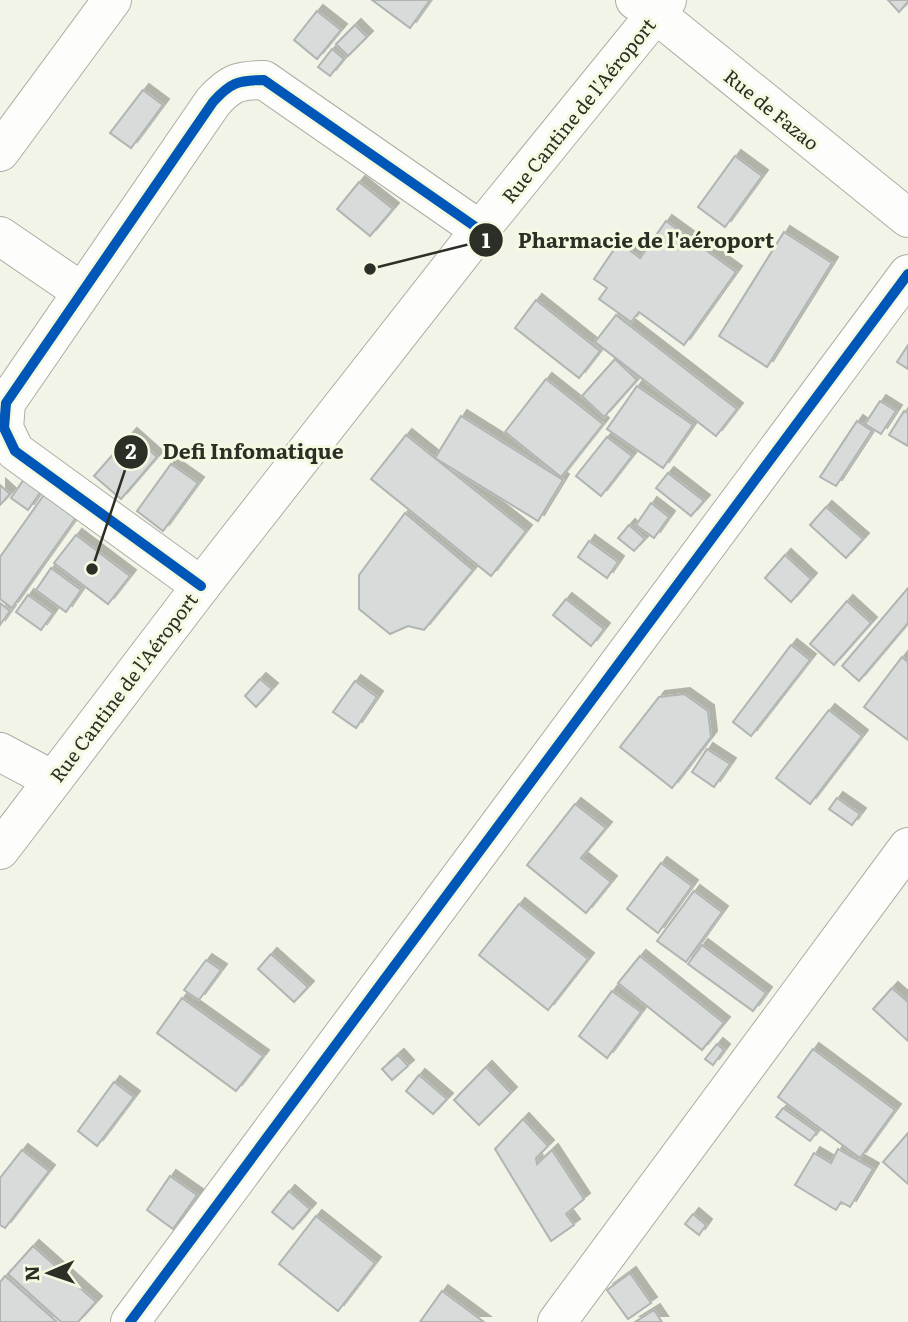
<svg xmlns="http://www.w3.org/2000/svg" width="908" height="1322" font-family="Literata,serif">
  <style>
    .building { fill: #d7dbd9; stroke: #b0b4b2; stroke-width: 2; filter: url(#shadow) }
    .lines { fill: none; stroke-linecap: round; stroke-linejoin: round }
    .minor-casing { stroke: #abaea3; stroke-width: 40 }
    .secondary-casing { stroke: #abaea3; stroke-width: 40 }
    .minor { stroke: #fdfdfb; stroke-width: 38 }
    .secondary { stroke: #fdfdfb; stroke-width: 38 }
    .cycleway-casing { stroke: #f4fae1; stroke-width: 15 }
    .cycleway { stroke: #0057b8; stroke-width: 10 }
    .labels { text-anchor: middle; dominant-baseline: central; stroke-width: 6; stroke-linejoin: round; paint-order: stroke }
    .street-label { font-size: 19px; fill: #2c2f25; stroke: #f4fae1 }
    .leader { fill: none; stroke: #2c2f25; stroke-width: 2.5 }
    .callout-dot { fill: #2c2f25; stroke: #f4fae1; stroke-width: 2.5 }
    .mark-label { font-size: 21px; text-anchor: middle; font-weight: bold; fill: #fff }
    .callout-label { font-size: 21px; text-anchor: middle; font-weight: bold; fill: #2c2f25; stroke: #f4fae1; stroke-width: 6; stroke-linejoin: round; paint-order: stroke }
  </style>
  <defs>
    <filter id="shadow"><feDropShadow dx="6" dy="-6" stdDeviation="0" flood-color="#0004"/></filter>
  </defs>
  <rect width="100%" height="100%" fill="#f1f4e7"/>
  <g class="building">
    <polygon points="372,0 430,0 410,28"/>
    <polygon points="888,0 908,0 908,2 899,12"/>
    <polygon points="317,11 341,30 317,59 294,40"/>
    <polygon points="355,25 367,37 348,56 336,44"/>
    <polygon points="332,49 344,59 330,76 318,67"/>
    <polygon points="143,90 163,105 131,148 110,133"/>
    <polygon points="735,156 762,176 725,227 698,207"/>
    <polygon points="359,182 393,209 370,236 337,209"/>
    <polygon points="666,221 736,272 684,345 639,312 631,322 599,299 607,288 594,279 619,242 640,258"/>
    <polygon points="784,232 832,263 767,367 719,336"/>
    <polygon points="536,300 600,351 579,378 515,328"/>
    <polygon points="616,315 737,409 716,436 595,342"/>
    <polygon points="908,345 908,369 897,362"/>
    <polygon points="615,359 637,380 604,417 582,396"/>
    <polygon points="546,379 603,424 561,477 505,432"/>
    <polygon points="637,386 693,425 663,468 607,429"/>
    <polygon points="880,401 896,411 881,434 865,424"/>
    <polygon points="904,411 908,413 908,446 889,435"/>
    <polygon points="461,416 563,480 538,521 435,458"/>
    <polygon points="857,421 872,431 836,486 820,477"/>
    <polygon points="131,434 157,457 121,499 94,476"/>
    <polygon points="406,435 526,531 491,576 371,479"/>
    <polygon points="607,437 632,456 601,496 576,476"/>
    <polygon points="171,464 198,483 163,531 137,511"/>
    <polygon points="29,472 46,484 28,510 11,498"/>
    <polygon points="668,473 704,501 691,516 656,488"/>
    <polygon points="0,485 10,494 0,505"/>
    <polygon points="48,489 80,512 12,608 0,599 0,557"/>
    <polygon points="651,503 669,517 654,538 636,525"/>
    <polygon points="826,507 863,539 846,558 810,525"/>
    <polygon points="405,513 473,570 424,630 408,626 390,634 359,609 359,575"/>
    <polygon points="629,525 645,539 634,551 618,538"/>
    <polygon points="76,535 130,576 108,604 54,563"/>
    <polygon points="589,541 618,562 607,578 578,557"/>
    <polygon points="785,555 811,579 791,602 765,578"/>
    <polygon points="51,568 81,590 66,612 36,590"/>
    <polygon points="908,588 908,623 859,681 842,666"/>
    <polygon points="28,595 53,613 41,630 16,612"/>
    <polygon points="566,599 604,629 591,646 553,615"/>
    <polygon points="847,601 871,623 834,665 810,644"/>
    <polygon points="0,603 10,611 0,625"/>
    <polygon points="791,645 810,660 751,736 733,722"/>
    <polygon points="902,657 908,662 908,740 864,707"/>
    <polygon points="260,679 272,689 256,707 245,696"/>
    <polygon points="355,681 377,697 356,728 333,712"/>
    <polygon points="684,694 708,711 711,737 672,788 620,747 659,697"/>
    <polygon points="829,710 862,736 810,804 776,778"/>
    <polygon points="707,749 730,764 714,787 692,772"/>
    <polygon points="837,798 860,814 852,825 829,809"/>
    <polygon points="575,804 606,828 581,858 611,882 586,913 527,865"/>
    <polygon points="661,863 692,886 658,933 627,909"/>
    <polygon points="694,891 722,912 686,962 657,941"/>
    <polygon points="519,904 588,959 548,1010 479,955"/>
    <polygon points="702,945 766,993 753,1011 688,964"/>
    <polygon points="271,954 308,987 294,1002 258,969"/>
    <polygon points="640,956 724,1023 702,1050 618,983"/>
    <polygon points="206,960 221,970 199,1000 184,990"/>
    <polygon points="892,988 908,1002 908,1041 873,1009"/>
    <polygon points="612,991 641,1012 607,1058 579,1036"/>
    <polygon points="182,998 263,1056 236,1091 157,1033"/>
    <polygon points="717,1044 724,1050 713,1065 705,1059"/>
    <polygon points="813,1049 895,1110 860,1158 778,1097"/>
    <polygon points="398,1055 408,1066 392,1080 382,1069"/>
    <polygon points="486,1067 511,1093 479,1125 454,1100"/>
    <polygon points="419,1075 447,1099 433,1114 406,1091"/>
    <polygon points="114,1082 134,1097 97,1146 78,1131"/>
    <polygon points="783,1108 817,1132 810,1141 776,1117"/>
    <polygon points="523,1119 548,1146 536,1158 537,1164 552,1150 584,1199 566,1214 574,1225 551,1241 495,1149"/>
    <polygon points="908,1133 908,1184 883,1162"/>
    <polygon points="838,1149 873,1169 850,1207 841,1202 836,1210 795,1185 814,1153 831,1163"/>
    <polygon points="22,1150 49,1171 5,1228 0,1225 0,1178"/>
    <polygon points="170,1176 197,1195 173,1229 147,1210"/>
    <polygon points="289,1191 310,1209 293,1229 272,1212"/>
    <polygon points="693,1214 706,1225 699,1235 685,1224"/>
    <polygon points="316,1216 375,1263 338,1311 279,1264"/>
    <polygon points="33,1246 96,1302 78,1322 61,1322 8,1274"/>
    <polygon points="630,1273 651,1303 628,1319 607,1290"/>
    <polygon points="5,1276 57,1322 0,1322 0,1282"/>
    <polygon points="442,1291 484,1322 420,1322"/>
    <polygon points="654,1310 662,1322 635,1322"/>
  </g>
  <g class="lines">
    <defs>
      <g id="minor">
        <polyline points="635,0 656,14 908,218"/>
        <polyline points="0,152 112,0"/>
        <polyline points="0,236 82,292"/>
        <path d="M 201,586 L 15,451 L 4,428 L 6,403 L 213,102 C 230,83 238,80 264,80 L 480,230"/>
        <polyline points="0,752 53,780"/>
        <polyline points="130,1322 908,274"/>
        <polyline points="557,1322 908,847"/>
      </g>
      <polyline id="secondary" points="0,850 201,586 480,230 667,0"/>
    </defs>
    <use href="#minor" class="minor-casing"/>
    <use href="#secondary" class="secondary-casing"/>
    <use href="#minor" class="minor"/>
    <use href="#secondary" class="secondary"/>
    <defs>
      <g id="cycleway">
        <path d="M 201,586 L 15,451 L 4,428 L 6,403 L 213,102 C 230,83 238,80 264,80 L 480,230"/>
        <polyline points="130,1322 908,274"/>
      </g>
    </defs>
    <use href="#cycleway" class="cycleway-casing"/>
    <use href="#cycleway" class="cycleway"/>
  </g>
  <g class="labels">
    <g class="street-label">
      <text transform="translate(772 109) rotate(39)">Rue de Fazao</text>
      <text transform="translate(578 110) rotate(-51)">Rue Cantine de l'Aéroport</text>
      <text transform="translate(123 687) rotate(-53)">Rue Cantine de l'Aéroport</text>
    </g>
  </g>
  <path class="leader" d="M370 269L486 240M92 569L131 452"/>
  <g class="callout-dot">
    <circle cx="370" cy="269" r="7"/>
    <circle cx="92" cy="569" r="7"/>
    <circle cx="486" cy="240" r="18"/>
    <circle cx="131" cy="452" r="18"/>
  </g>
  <g class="mark-label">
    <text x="486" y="248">1</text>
    <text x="131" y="459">2</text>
  </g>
  <g class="callout-label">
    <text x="646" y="248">Pharmacie de l'aéroport</text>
    <text x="253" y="459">Defi Infomatique</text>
  </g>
  <g transform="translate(49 1273) rotate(268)" stroke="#f4fae1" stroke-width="5" paint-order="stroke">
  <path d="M0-5L12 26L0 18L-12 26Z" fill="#2c2f25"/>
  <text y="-10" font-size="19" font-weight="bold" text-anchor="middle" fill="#2c2f25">N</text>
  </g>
</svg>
